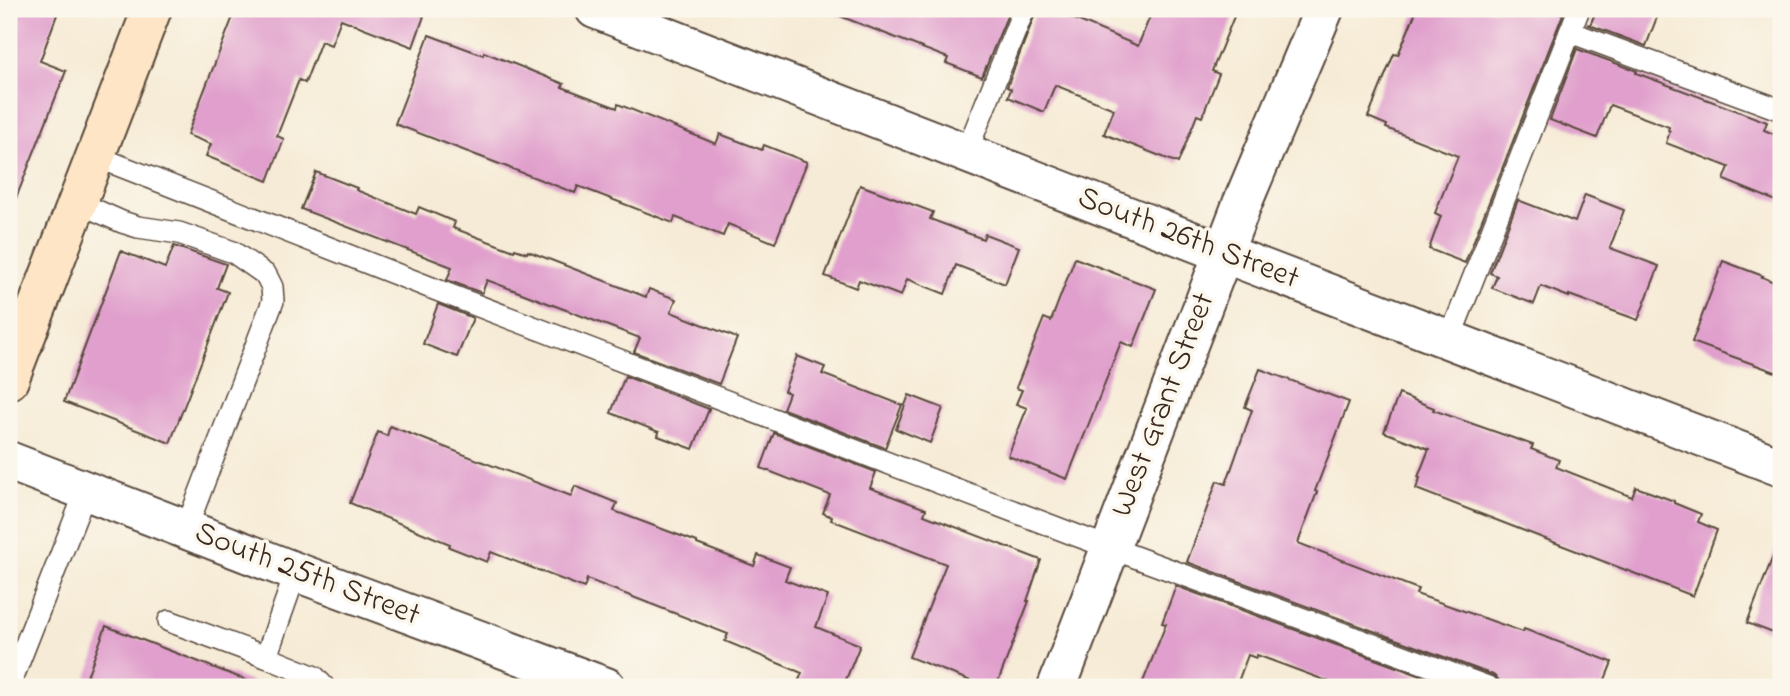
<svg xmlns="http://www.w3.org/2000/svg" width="1790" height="696" font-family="'Indie Flower',sans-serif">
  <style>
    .building { fill: #e09fcc }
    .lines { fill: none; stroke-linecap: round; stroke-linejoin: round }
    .lane-casing { stroke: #57473a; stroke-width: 24 }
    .street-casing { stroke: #57473a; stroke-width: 42 }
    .secondary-casing { stroke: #57473a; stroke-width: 42 }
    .lane { stroke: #fff; stroke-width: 21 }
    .street { stroke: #fff; stroke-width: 38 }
    .secondary { stroke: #fde5c5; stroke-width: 38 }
    .labels { text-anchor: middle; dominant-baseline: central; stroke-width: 7; stroke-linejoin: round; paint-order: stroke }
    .street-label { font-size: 32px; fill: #3b2a1e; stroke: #fbf7ec }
  </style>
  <rect width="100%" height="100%" fill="#fbf7ec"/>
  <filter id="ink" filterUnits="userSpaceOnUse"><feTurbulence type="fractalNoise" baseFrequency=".0143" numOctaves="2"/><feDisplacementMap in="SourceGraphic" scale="14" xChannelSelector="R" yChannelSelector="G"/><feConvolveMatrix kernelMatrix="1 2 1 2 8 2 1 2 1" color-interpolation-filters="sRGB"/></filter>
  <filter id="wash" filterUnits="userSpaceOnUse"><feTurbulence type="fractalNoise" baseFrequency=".00686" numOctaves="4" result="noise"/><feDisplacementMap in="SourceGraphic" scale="28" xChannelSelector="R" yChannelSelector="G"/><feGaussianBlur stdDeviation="1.57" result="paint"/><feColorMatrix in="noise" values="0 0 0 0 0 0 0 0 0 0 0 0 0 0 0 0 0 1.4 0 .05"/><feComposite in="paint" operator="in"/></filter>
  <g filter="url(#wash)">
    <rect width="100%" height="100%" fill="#f6ebd6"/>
    <g id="blocks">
      <g class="building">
        <polygon points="9,9 59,9 40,61 66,71 11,211 9,211"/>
        <polygon points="236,9 405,9 424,16 413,47 341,19 331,45 321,41 305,83 299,80 277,136 284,139 268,181 206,156 211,144 187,135"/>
        <polygon points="827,9 1010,9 982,77 946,63 948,58 827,11"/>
        <polygon points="1037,9 1051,9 1138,46 1153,9 1237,9 1212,71 1219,74 1202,117 1197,115 1178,163 1104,134 1114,109 1055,85 1044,112 1008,97 1011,89 1007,87"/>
        <polygon points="1417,9 1548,9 1563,14 1465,263 1429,249 1441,216 1435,213 1458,156 1386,128 1387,125 1368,117 1394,54 1398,55"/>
        <polygon points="1597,9 1660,9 1646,46 1587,24 1590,25"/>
        <polygon points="429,35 483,55 484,52 564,84 562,87 617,108 618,104 716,144 720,134 762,150 764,145 807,162 775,243 728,224 723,236 675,217 673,223 578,186 575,193 395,124"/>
        <polygon points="1577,49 1637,71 1636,73 1767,122 1764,130 1781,137 1781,203 1724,180 1729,167 1666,143 1670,131 1668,131 1669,127 1610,105 1597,138 1550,120"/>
        <polygon points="316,172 357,188 356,190 416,214 419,207 455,222 453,228 514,251 515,249 527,253 528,251 646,297 649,289 676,299 671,312 737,338 719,384 634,352 640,338 487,280 482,293 447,280 452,267 301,209"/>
        <polygon points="860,185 933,212 930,219 983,239 985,234 1019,247 1005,284 956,265 945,294 907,279 901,296 859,280 856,288 825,276"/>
        <polygon points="1585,195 1624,210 1610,248 1659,266 1638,320 1569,295 1569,297 1541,286 1534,304 1492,288 1497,276 1490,273 1518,200 1575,222"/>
        <polygon points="174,246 226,264 217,288 228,292 170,443 64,402 121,251 165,268"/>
        <polygon points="1075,258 1156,289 1133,347 1121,342 1067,479 1008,456 1027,408 1016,404 1022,390 1016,388 1044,318 1051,321"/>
        <polygon points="1723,261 1763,276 1762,277 1781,285 1781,374 1692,342"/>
        <polygon points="438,304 473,318 457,357 423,344"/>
        <polygon points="797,356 825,367 822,374 902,405 885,448 783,409 789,393 784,391"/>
        <polygon points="1260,369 1349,402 1315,491 1317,492 1298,543 1418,589 1416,594 1523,632 1524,629 1612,662 1602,687 1501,687 1498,679 1493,675 1187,562 1217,481 1226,484 1252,410 1245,407"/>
        <polygon points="625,376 709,409 693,449 658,436 659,432 611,413"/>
        <polygon points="1399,394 1434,408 1433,410 1533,445 1531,449 1559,460 1556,467 1632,497 1636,487 1674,501 1674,503 1701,514 1698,522 1717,530 1693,596 1416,489 1420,478 1418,477 1429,449 1384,432"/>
        <polygon points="909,395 943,408 930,443 896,429"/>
        <polygon points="390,426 571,496 575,486 617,503 614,511 697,542 697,544 754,566 758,555 790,567 785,580 828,596 816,627 860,645 843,687 796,687 802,673 725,641 728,634 587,579 584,588 491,552 487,562 449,547 450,544 350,503 378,432 387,436"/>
        <polygon points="774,433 876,472 870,488 926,509 924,515 1041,560 1027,601 1029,601 996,687 986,687 909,657 946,564 831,520 832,517 823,513 830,495 761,468"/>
        <polygon points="1779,541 1781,541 1781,636 1747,623"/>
        <polygon points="1176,586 1451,687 1343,687 1257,655 1256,658 1248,655 1236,687 1141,687 1166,624 1162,623"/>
        <polygon points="106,626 259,685 259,687 83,687"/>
      </g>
    </g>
  </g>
  <g filter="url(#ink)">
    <use href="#blocks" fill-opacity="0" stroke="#57473a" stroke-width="2"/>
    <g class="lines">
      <defs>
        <g id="lane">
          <polyline points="1570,32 1781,110"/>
          <polyline points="966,153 1024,9"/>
          <polyline points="95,156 429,287 1078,536 1488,687"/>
          <polyline points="77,202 122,222 138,227 179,233 233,252 266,275 272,287 273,301 186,529"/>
          <polyline points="1449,340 1579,9"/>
          <polyline points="296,572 266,657 315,677 324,687"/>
          <polyline points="169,621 266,657"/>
          <polyline points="9,687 86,491"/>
        </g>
        <g id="street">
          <polyline points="595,9 1223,253 1781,467"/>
          <polyline points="9,461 296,572 606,687"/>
          <polyline points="1057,687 1242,204 1324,9"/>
        </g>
        <polyline id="secondary" points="9,380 152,9"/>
      </defs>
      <use href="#lane" class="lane-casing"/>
      <use href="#street" class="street-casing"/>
      <use href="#secondary" class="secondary-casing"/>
      <use href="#lane" class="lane"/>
      <use href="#street" class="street"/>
      <use href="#secondary" class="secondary"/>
    </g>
  </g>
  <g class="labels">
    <g class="street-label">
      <text transform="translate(1188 239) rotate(21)">South 26th Street</text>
      <text transform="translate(1164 405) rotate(-69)">West Grant Street</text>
      <text transform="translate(307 575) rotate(21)">South 25th Street</text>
    </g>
  </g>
  <rect width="1790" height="696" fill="none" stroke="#fbf7ec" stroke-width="35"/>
</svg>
